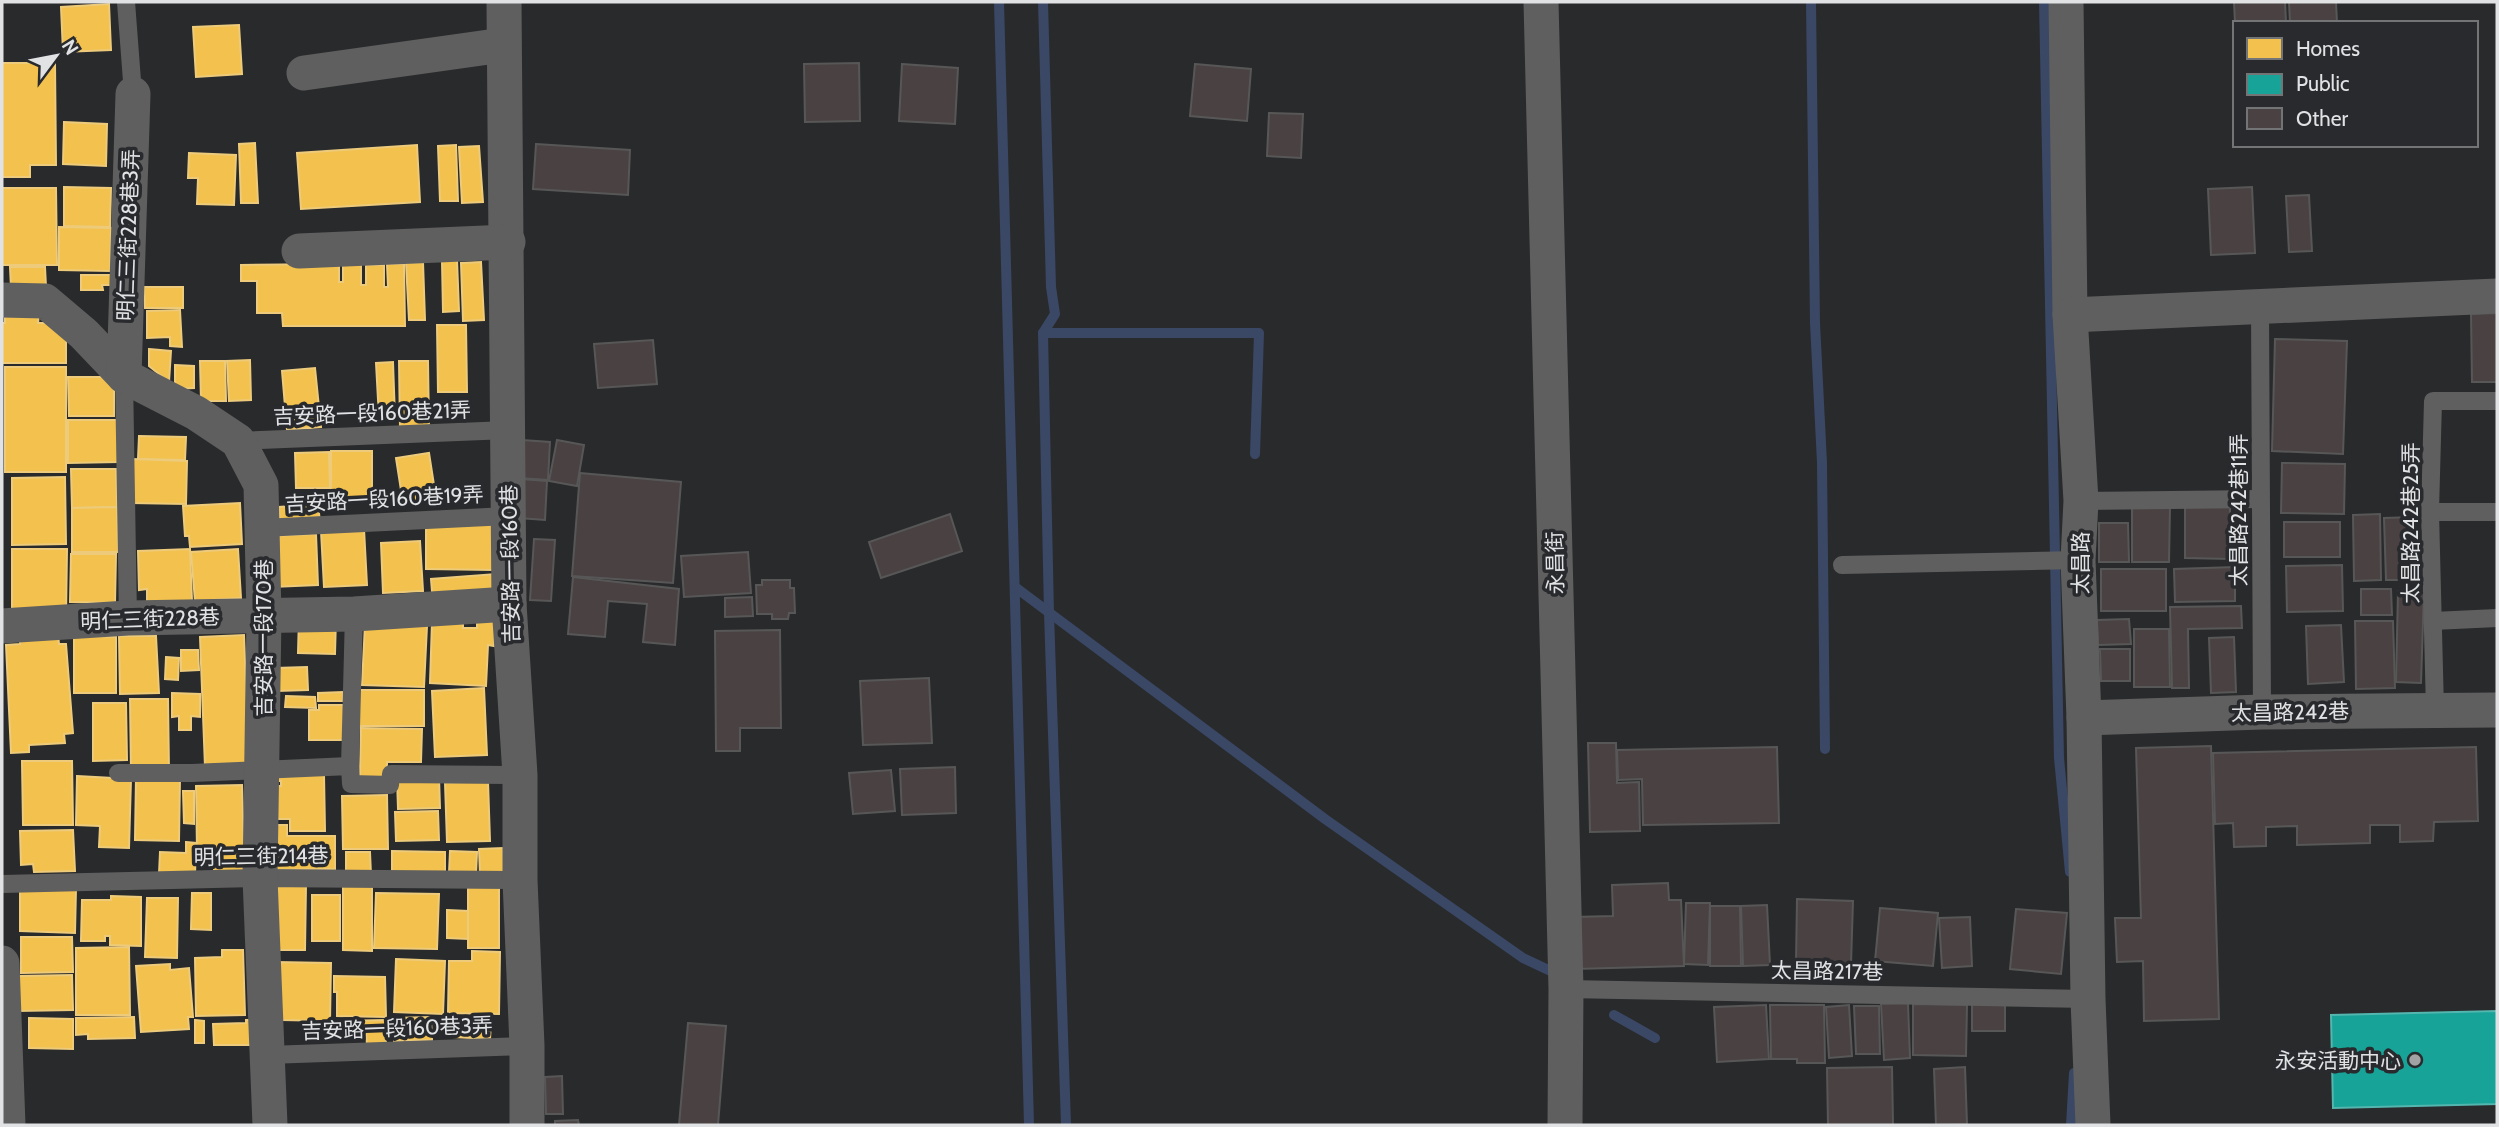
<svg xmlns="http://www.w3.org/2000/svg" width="2499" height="1127" font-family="Cabin,'Noto Sans TC',sans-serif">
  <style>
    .homes { fill: #f2c14e; stroke: #edcb7b; stroke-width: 2 }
    .public { fill: #17a398; stroke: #53b6af; stroke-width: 2 }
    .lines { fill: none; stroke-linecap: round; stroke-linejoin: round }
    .stream { stroke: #3a4865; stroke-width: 10 }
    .building { fill: #494142; stroke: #585757; stroke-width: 2 }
    .service { stroke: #5f5f5f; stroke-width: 18 }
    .minor { stroke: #5f5f5f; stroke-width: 35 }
    .poi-dot { fill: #a0a2a4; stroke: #282a2d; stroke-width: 2.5 }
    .labels { text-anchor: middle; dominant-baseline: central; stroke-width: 7; stroke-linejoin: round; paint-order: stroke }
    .street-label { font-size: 21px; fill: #e0e2e4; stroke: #282a2d }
    .poi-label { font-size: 21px; fill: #e0e2e4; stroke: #282a2d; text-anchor: end }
  </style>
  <rect width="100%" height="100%" fill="#292a2c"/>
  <g class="homes">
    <polygon points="109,4 111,50 63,52 61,7"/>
    <polygon points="239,25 242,74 196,77 193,27"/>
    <polygon points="2,63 55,63 56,165 30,165 30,177 2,177"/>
    <polygon points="64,122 107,124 106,166 63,164"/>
    <polygon points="255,143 258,203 241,203 239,144"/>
    <polygon points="417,145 420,202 301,209 297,153"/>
    <polygon points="456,145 458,201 440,201 438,146"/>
    <polygon points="479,146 483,202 462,203 459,147"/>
    <polygon points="189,153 236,155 234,205 197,204 198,178 188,178"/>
    <polygon points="64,187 111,188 110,227 64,226"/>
    <polygon points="2,188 56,188 57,265 2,265"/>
    <polygon points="59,227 111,228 110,271 59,270"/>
    <polygon points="457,260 459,311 443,312 442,261"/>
    <polygon points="423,262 425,320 409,320 406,263"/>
    <polygon points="481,262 484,320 463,321 461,263"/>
    <polygon points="343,263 361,263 361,285 366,285 366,265 384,265 384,287 388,287 387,264 404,264 405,326 283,326 282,313 257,313 257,281 241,281 241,265 339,264 339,282 343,282"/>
    <polygon points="10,267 45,267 46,287 11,288"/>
    <polygon points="81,275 112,275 112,285 102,285 103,290 81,290"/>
    <polygon points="144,287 183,287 183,308 145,308"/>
    <polygon points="180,310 182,347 170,346 170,337 147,338 147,311"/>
    <polygon points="5,313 39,313 38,323 66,323 66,363 2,363 2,323 5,323"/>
    <polygon points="437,325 466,325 467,392 438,392"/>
    <polygon points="149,349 171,351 169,382 149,366"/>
    <polygon points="250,360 251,400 229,401 227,361"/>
    <polygon points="200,361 225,361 226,401 201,401"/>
    <polygon points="399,361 428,361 429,428 400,428"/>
    <polygon points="393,362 395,418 379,418 376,363"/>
    <polygon points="175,365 194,366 194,388 175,389"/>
    <rect x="5" y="367" width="61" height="105"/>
    <polygon points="315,368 321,427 287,430 282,371"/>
    <polygon points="68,377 114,377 114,416 69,416"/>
    <polygon points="68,420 118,420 119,462 68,463"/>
    <polygon points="139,436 186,437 185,460 138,459"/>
    <rect x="331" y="451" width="41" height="46"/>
    <polygon points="329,452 330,488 296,488 295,453"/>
    <polygon points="429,453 436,498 403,503 396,458"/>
    <polygon points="132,459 187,461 186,504 131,503"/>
    <polygon points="71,469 116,469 117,507 72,508"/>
    <polygon points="65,477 66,544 12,545 12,478"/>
    <polygon points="240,503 242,544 190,547 189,536 185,536 183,506"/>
    <polygon points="318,504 320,522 280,524 279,507"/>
    <polygon points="117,507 118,552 72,552 72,508"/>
    <polygon points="426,524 494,525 493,570 426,569"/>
    <polygon points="364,529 367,585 324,587 321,531"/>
    <polygon points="316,534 318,585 272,587 270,536"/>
    <polygon points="420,541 423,591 383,593 381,543"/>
    <polygon points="12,549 67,549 66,617 12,617"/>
    <polygon points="190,549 192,601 147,603 147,589 139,590 138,551"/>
    <polygon points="238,549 241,598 195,601 191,552"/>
    <polygon points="71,554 116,554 115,603 70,602"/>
    <polygon points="496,574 497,600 433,604 431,579"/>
    <polygon points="299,617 336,617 335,654 298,653"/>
    <polygon points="432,622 463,624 463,628 477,628 477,622 495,622 494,646 488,645 486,686 430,683"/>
    <polygon points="74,624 93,636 116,637 116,693 74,693"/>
    <polygon points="365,624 427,626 424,687 362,685"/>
    <polygon points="58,634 59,644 66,644 73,733 64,734 65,743 29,745 29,752 11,753 6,645 20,644 20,636"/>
    <polygon points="244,635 246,689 253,766 205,767 200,637"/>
    <polygon points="119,636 156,636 159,693 120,694"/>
    <polygon points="181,650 198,650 199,670 181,671"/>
    <polygon points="166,657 179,658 178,680 165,679"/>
    <polygon points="307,667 308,690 277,691 275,668"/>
    <polygon points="484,688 487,755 435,757 432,691"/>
    <rect x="356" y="690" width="68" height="36"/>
    <polygon points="343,692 343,701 318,701 318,693"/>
    <polygon points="172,693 200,694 200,717 191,716 191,730 179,730 179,716 172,717"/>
    <polygon points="286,696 315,697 316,708 285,707"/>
    <polygon points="130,699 168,699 169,771 131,771"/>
    <polygon points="93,703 126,703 127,760 93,761"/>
    <polygon points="319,705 345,705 346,740 309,740 309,710 319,710"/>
    <polygon points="361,728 422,729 421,762 387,762 387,778 360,778"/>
    <polygon points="22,761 72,761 73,825 23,825"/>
    <polygon points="276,772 324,775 325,831 290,831 290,819 275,819 274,786 281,786 281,781 275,781"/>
    <polygon points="77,776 131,779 129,848 99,847 100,826 76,825"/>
    <polygon points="136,777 180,778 179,841 135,840"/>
    <polygon points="439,777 440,808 398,809 397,778"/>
    <polygon points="488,781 490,841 447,842 445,783"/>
    <polygon points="242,785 244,849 197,850 196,786"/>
    <polygon points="183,791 194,791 194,824 184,823"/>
    <polygon points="387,795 388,849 343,849 342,796"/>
    <polygon points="438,811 439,840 396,841 395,812"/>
    <polygon points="273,825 287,825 287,836 335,836 335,869 273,870"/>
    <polygon points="73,830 75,871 34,872 33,864 21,865 20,831"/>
    <polygon points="186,842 196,843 195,875 159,874 160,852 186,853"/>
    <polygon points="503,848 504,873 480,874 479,849"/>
    <polygon points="214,850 246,850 253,873 214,874"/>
    <polygon points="392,851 445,852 445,874 392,873"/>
    <polygon points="450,851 477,852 476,874 449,873"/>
    <polygon points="346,852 370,852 371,875 346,875"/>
    <polygon points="343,882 372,883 372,951 343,950"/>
    <polygon points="275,884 306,884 305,950 275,950"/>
    <rect x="468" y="884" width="31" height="64"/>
    <polygon points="20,886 76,888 75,933 20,931"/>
    <polygon points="192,893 211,893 211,930 191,929"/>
    <polygon points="376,893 439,894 437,949 374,948"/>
    <rect x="312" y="895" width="28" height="46"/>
    <polygon points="111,896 141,897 141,946 110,945 110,936 105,936 105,941 81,941 82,900 111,900"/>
    <polygon points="147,898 178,898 177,958 145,957"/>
    <polygon points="447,910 468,911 468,939 447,938"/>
    <polygon points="21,937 72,937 73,972 21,973"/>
    <polygon points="129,947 130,1015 76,1015 76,948"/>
    <polygon points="222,950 243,950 245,1015 196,1016 195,958 222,957"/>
    <polygon points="472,951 500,952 499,1014 448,1013 449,961 472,961"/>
    <polygon points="396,959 445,961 443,1014 394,1012"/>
    <polygon points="275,962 331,963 330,1021 282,1020"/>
    <polygon points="170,964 170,970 189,968 193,1017 188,1017 189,1029 141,1032 136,966"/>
    <polygon points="72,975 73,1010 18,1011 17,976"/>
    <polygon points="334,976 385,977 386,1017 337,1016 337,992 334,992"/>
    <polygon points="134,1017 135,1038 88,1039 88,1034 76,1035 76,1018"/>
    <polygon points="431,1017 432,1040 394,1041 394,1018"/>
    <polygon points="29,1018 73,1019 73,1049 29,1048"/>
    <polygon points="195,1020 204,1021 204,1043 195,1043"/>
    <polygon points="246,1020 255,1020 256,1045 214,1045 213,1024 246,1023"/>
    <polygon points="385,1020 386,1045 367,1045 366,1031 339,1032 339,1021"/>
    <polygon points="454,1021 491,1023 490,1039 453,1037"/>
  </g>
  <polygon class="public" points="2497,1011 2497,1104 2333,1108 2331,1015"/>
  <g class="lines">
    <g class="stream">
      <polyline points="999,2 1029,1125"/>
      <polyline points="1043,2 1051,287 1055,314 1043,333 1049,613 1066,1125"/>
      <polyline points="1811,2 1815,323 1822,463 1825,749"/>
      <polyline points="2044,2 2059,758 2070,872"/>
      <polyline points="1043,333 1259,333 1255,454"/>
      <polyline points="1015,587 1325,819 1523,958 1557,974"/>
      <polyline points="1614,1015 1655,1038"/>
      <polyline points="2071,1125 2074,1073"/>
    </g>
  </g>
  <g class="building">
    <polygon points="2234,2 2285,2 2286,23 2235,23"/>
    <polygon points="2289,2 2336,2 2337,23 2290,23"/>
    <polygon points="859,63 860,121 805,122 804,64"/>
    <polygon points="902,64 958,68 955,124 899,121"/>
    <polygon points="1195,64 1251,69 1247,121 1190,116"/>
    <polygon points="1269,113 1303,114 1301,158 1267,156"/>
    <polygon points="536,144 630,150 628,195 533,189"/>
    <polygon points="2252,187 2255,253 2211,255 2208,189"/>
    <polygon points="2309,195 2312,251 2289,252 2286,196"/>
    <polygon points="2497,313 2497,382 2472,382 2471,314"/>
    <polygon points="2275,339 2347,341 2343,454 2272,451"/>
    <polygon points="653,340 657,384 598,388 594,344"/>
    <polygon points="522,440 550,442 548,480 519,478"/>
    <polygon points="557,440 584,445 577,486 549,481"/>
    <polygon points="2282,463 2345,464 2344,514 2281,513"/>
    <polygon points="580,473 681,482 673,583 572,576"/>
    <polygon points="521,479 547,481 545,520 519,518"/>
    <polygon points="2185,505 2230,506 2230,559 2185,558"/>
    <polygon points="2132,507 2170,507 2169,562 2132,562"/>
    <polygon points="950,514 962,551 881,578 869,542"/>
    <polygon points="2380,514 2381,580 2354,581 2353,515"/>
    <polygon points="2414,517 2416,580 2386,580 2384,518"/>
    <rect x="2284" y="522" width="56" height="35"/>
    <polygon points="2099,523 2128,523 2129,562 2099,562"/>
    <polygon points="534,539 555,540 551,601 530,600"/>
    <polygon points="748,552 751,593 684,597 681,556"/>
    <polygon points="2342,565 2343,611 2287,612 2286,566"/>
    <polygon points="2235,567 2235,601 2175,602 2174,569"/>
    <rect x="2101" y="569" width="65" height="42"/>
    <polygon points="573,577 679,589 675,645 643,642 647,604 608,601 605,637 568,634"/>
    <polygon points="762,580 790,580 790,588 794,588 795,613 789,613 788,619 772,619 772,614 757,614 756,585 762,585"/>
    <polygon points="2361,589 2391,589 2392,615 2361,615"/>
    <polygon points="2398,591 2424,592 2421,683 2396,682"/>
    <polygon points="752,597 753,616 725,617 725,598"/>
    <polygon points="2241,606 2242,628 2188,629 2189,688 2172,688 2170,607"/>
    <polygon points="2129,619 2131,644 2098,645 2097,620"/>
    <polygon points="2355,621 2393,621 2395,688 2356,689"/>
    <polygon points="2341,625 2344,682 2308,684 2306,626"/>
    <polygon points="2134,629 2169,629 2170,687 2134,687"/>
    <polygon points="780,630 781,728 740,728 740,751 716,751 715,631"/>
    <polygon points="2234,637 2236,692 2211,693 2209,638"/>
    <polygon points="2100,649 2130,649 2130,681 2101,681"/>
    <polygon points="929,678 932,743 863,745 860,681"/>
    <polygon points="1588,743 1616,743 1617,783 1639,782 1640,831 1590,832"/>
    <polygon points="2211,746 2219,1019 2144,1021 2143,961 2117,962 2115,918 2141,918 2136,748"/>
    <polygon points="1777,747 1779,823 1643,825 1642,779 1618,780 1617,750"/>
    <polygon points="2476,747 2478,821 2434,822 2433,841 2400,842 2400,825 2370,825 2370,843 2297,845 2297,826 2266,827 2266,846 2234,847 2233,823 2215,824 2213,753"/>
    <polygon points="955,767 956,813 902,815 900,769"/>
    <polygon points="891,770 895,811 853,814 849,773"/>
    <polygon points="1668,883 1669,900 1681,900 1684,966 1575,969 1574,917 1613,916 1612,885"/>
    <polygon points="1797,899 1853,901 1851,964 1796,962"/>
    <polygon points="1686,903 1710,903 1708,965 1684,964"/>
    <polygon points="1767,905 1770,965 1743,966 1741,906"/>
    <polygon points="1710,906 1740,906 1741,966 1710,966"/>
    <polygon points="1880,908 1938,913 1933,966 1875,961"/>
    <polygon points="2016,909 2067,913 2061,974 2010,969"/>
    <polygon points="1970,917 1972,966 1942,968 1939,918"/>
    <polygon points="1908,1003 1910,1058 1884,1060 1881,1004"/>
    <polygon points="1972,1003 2005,1004 2005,1031 1972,1031"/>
    <polygon points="1913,1004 1967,1005 1966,1056 1913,1055"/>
    <polygon points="1766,1005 1769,1059 1717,1062 1714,1007"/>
    <polygon points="1770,1005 1824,1005 1825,1063 1797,1063 1797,1059 1771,1059"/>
    <polygon points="1849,1005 1852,1056 1829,1058 1826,1007"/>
    <polygon points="1854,1006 1879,1006 1880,1054 1856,1054"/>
    <polygon points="688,1023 726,1026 718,1125 679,1125"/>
    <polygon points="1892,1067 1893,1125 1828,1125 1827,1068"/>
    <polygon points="1965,1067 1967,1124 1936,1125 1934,1069"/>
    <polygon points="562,1076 563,1114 546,1114 545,1077"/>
    <polygon points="578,1120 579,1125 555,1125 555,1121"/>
  </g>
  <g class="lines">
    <g class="service">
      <polyline points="126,2 133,94"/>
      <polyline points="2260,307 2262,712"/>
      <polyline points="124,376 128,618"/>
      <polyline points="238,441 508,430"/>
      <polyline points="2081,501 2260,499"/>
      <polyline points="2430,512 2497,512"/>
      <polyline points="262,528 508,516"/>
      <polyline points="1842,565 2078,560"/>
      <polyline points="2433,621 2497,618"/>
      <polyline points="2435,710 2430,512 2433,401 2497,401"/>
      <polyline points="350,766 354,614"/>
      <polyline points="118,773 192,773 350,766 351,784 390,785 391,774 520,775"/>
      <polyline points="2,884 260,878 520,880"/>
      <polyline points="1566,989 2088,999"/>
      <polyline points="268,1055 527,1046"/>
    </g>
    <g class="minor">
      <polyline points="504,2 509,604 520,775 520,880 527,1046 527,1125"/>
      <polyline points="1541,2 1566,989 1565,1125"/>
      <polyline points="2066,2 2070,315 2081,501 2078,560 2084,718 2088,999 2093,1125"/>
      <polyline points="304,73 503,45"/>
      <polyline points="299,251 508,242"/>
      <polyline points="2,300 45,301 84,334 124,376 196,413 238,441 261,485 264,616 260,878 270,1125"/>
      <polyline points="2070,315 2497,296"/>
      <polyline points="124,376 133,94"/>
      <polyline points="2,626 128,618 354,614 509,604"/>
      <polyline points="2084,718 2262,712 2497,710"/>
      <polyline points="2,963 8,1125"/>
    </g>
  </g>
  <circle class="poi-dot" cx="2415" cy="1060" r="7"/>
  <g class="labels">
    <g class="street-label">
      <text transform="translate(128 235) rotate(-88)">明仁三街228巷3弄</text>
      <text transform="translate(372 413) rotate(-2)">吉安路一段160巷21弄</text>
      <text transform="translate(384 499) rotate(-3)">吉安路一段160巷19弄</text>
      <text transform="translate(2238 510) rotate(-90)">太昌路242巷11弄</text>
      <text transform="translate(2410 523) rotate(-90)">太昌路242巷25弄</text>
      <text transform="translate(1555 563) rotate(-91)">永昌街</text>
      <text transform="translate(2080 563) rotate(-90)">太昌路</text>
      <text transform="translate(510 564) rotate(-91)">吉安路一段160巷</text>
      <text transform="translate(150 619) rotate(-2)">明仁三街228巷</text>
      <text transform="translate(263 638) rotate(-90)">吉安路一段170巷</text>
      <text transform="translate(2290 712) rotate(-1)">太昌路242巷</text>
      <text transform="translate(261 856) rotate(-1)">明仁三街214巷</text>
      <text transform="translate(1827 971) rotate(1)">太昌路217巷</text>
      <text transform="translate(397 1028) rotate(-2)">吉安路一段160巷3弄</text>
    </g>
    <g class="poi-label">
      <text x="2401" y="1060">永安活動中心</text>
    </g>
  </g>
  <rect width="2499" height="1127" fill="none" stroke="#e0e2e4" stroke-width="7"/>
  <rect x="2233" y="21" width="245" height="126" fill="#282a2d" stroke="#727476" stroke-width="2"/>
  <rect x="2247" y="38" width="35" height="21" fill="#f2c14e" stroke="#727476" stroke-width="2"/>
  <text x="2296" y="56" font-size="21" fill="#e0e2e4">Homes</text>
  <rect x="2247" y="74" width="35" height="21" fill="#17a398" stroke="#727476" stroke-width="2"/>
  <text x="2296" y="91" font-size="21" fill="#e0e2e4">Public</text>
  <rect x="2247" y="108" width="35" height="21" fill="#494142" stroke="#727476" stroke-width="2"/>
  <text x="2296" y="126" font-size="21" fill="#e0e2e4">Other</text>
  <g transform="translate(56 56) rotate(58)" stroke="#282a2d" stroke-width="5" paint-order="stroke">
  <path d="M0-5L12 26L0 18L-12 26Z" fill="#e0e2e4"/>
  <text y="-10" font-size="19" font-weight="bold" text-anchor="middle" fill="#e0e2e4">N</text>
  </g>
</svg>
